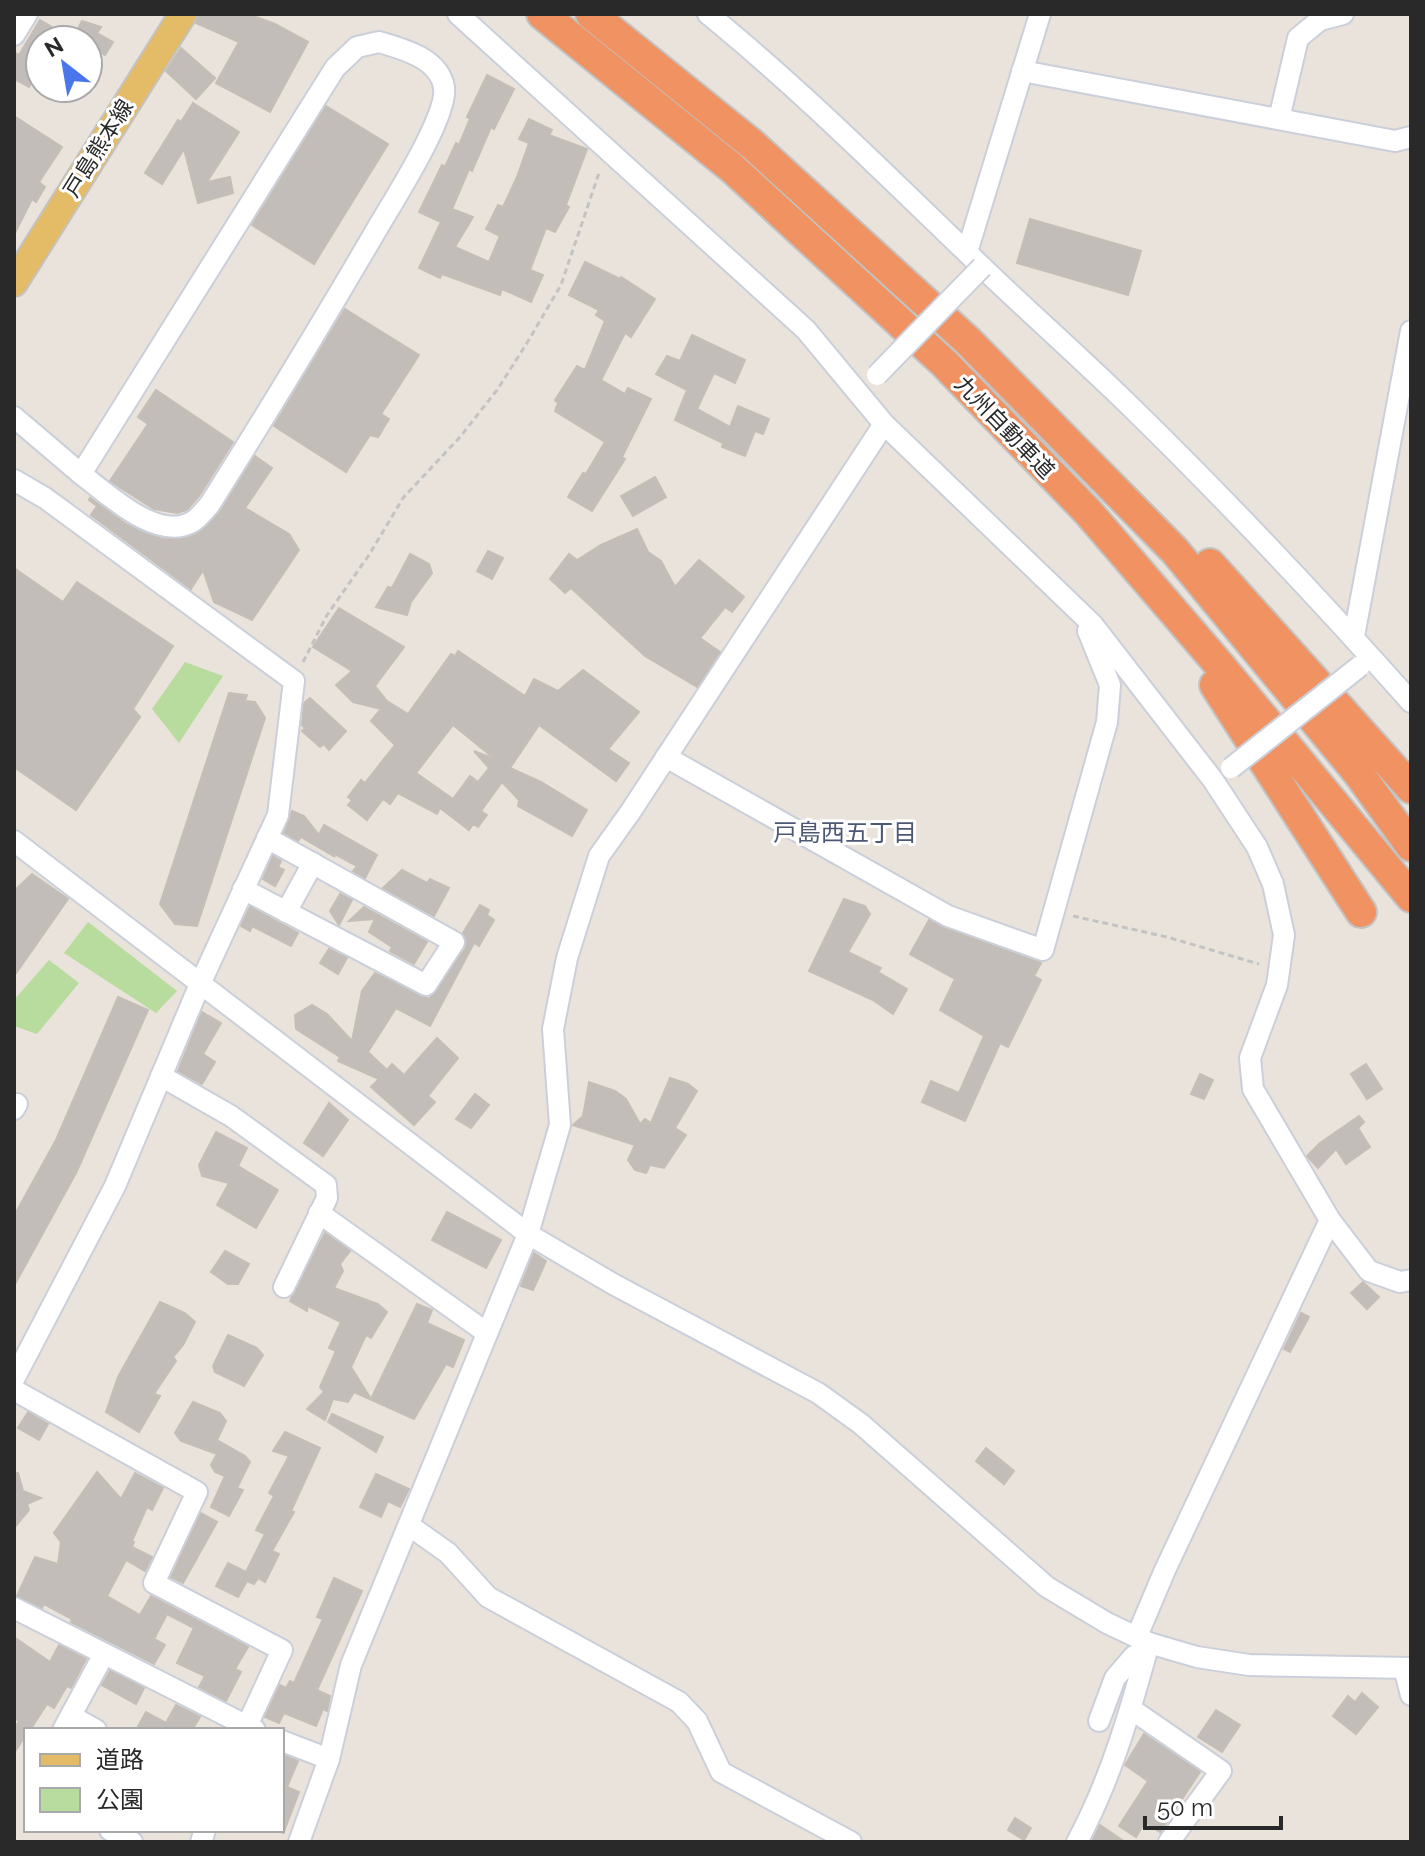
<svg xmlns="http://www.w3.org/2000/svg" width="1425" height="1856" font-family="Raleway,'Noto Sans JP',sans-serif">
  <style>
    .green { fill: #b8dc9d }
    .building { fill: #c2bdb8; stroke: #c5beb6; stroke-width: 2; fill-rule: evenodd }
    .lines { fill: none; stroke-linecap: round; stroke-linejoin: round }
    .minor-casing { stroke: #cacfda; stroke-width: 24 }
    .major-casing { stroke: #c3c3c3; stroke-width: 30 }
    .highway-casing { stroke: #c3c3c3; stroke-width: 34 }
    .path { stroke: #c3c3c3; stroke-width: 3; stroke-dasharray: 6 4; stroke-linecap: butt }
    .minor { stroke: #fff; stroke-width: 20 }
    .major { stroke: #e4bb67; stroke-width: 26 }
    .highway { stroke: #f09261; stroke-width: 30 }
    .minor-bridge-casing { stroke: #cacfda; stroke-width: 24; stroke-linecap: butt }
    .minor-bridge { stroke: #fff; stroke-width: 20 }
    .labels { text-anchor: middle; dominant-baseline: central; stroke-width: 6; stroke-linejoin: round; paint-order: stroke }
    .street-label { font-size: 22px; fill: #292929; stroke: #fff }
    .neighbourhood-label { font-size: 24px; fill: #4d5875; stroke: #fff }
  </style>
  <rect width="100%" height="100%" fill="#eae3dc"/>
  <g class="green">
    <polygon points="185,662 223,676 179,743 152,709"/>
    <polygon points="88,922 177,991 156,1013 64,953"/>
    <polygon points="49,960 79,983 37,1034 14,1026 14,1000"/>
  </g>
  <g class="building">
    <polygon points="199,14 248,14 275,24 308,42 270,112 216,83 239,42 196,23"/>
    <polygon points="40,20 74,40 40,40 40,68 29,87 14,79 14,52 19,55"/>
    <polygon points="82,21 101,27 97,33 113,42 105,55 88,44 88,40 81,40 74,36"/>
    <polygon points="181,48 215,78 196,99 166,71"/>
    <polygon points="487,75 514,89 494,129 491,127 472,171 469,169 452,209 473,217 455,247 489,262 500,236 486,229 498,205 503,207 517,177 529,143 519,139 529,119 552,130 549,135 587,149 566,205 569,207 555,232 546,228 530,270 543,275 531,302 502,289 500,295 442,274 440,278 419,268 441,222 419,212 442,165 445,167 456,143 459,145 470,119 467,117"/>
    <polygon points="193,103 239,132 207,182 230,177 233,193 198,203 184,149 162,184 145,173 178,120 181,122"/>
    <polygon points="326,106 388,144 314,264 252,225"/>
    <polygon points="14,116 62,147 39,182 45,187 36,202 32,199 14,235"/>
    <polygon points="1030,219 1141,251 1128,295 1017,263"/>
    <polygon points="585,262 620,279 621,277 655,299 631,337 625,333 601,380 625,394 628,388 651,399 622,457 625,459 592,511 568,497 583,473 586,474 605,442 555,411 558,403 555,400 577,366 585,370 605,321 596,315 599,310 569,295"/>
    <polygon points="345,309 419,355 381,414 389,419 378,437 370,435 346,472 274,426"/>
    <polygon points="692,335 745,360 735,383 714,373 697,409 730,427 738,406 769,419 763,434 755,431 745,456 722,447 723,443 675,420 687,390 656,374 667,356 680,361"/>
    <polygon points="156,390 233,442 199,496 187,510 177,513 154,509 110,481 148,424 138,417"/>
    <polygon points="255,456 272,468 245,508 289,534 299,550 252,620 214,602 203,570 191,589 91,515 97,506 89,500 90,498 126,524 144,533 160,538 178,539 196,534 220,512"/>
    <polygon points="655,477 666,497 633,516 621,496"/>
    <polygon points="637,529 648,552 661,561 675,587 699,560 744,597 732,612 725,607 700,638 720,652 697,687 645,656 571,588 565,593 550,579 569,554 577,560 601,545"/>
    <polygon points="488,551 503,558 492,579 477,571"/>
    <polygon points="410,554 429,564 432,573 411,602 407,615 376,607 388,587 392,588"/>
    <polygon points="14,568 63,602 77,582 173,646 133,709 140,717 76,810 14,767"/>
    <path d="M 339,608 L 404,647 L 375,686 L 387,701 L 408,714 L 451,654 L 455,656 L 458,651 L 525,696 L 534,679 L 558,691 L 583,670 L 639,712 L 608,749 L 629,763 L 616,781 L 539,725 L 510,768 L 541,782 L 587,810 L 572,836 L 518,806 L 519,800 L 502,782 L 481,811 L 487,815 L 478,827 L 473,824 L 469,830 L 440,808 L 437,814 L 398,793 L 390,804 L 383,799 L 367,820 L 348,805 L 352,800 L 348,797 L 361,780 L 365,783 L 395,745 L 371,721 L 381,709 L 353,702 L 336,685 L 352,671 L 313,647 ZM 453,725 L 495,759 L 474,751 L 489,768 L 478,782 L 470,776 L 453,799 L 416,773 Z"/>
    <polygon points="229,693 247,695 245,701 255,702 265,718 197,926 175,924 160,904"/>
    <polygon points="310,698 346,731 329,750 324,744 320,747 302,731 305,728 302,725 304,703"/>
    <polygon points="292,811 304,816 319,835 324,825 377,855 365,878 353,871 357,866 331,852 335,857 301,837 298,841 284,833"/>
    <polygon points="273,856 281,861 278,867 284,870 275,886 263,879"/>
    <polygon points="402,870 427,883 430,879 449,888 434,916 383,888"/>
    <polygon points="32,874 68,899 14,976 14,891"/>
    <polygon points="340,894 352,900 339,925 330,911"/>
    <polygon points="844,899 865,906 870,914 848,952 881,968 878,972 907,989 893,1014 873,1000 809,971"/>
    <polygon points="480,905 489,910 487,915 494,920 479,946 474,943 430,1026 396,1008 368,1052 387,1070 392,1064 404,1075 437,1038 458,1058 428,1096 435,1102 414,1125 371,1087 379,1079 338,1061 340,1057 296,1029 295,1015 312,1005 327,1014 352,1041 362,991 375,973 429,999 465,949 467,942 463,933"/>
    <polygon points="250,907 298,933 291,946 252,926 250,931 241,926"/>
    <polygon points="364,907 427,942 414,964 390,951 392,947 369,932 375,919 349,921"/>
    <polygon points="929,920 944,928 1041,963 1034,976 1041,980 1008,1047 1000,1043 965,1121 922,1102 931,1081 959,1093 984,1036 940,1010 955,979 910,954"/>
    <polygon points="329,949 347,958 338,974 320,963"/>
    <polygon points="118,997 148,1010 77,1171 14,1286 14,1216 56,1140"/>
    <polygon points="202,1012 221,1023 203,1054 215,1062 202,1084 178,1071"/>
    <polygon points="1366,1064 1382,1089 1367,1099 1351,1074"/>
    <polygon points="1200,1074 1213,1080 1204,1099 1191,1094"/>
    <polygon points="670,1078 688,1084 697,1091 675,1128 686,1135 664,1168 650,1165 646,1173 635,1170 628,1160 635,1145 573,1125 583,1116 589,1082 615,1091 626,1099 640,1124 645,1119 651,1123"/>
    <polygon points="475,1094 489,1105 471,1128 456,1119"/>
    <polygon points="329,1103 348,1120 323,1156 304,1143"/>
    <polygon points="1359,1116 1364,1122 1358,1128 1370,1147 1346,1164 1336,1149 1318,1168 1307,1156 1320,1143"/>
    <polygon points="216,1132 247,1148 238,1166 278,1190 256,1228 217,1205 229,1183 202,1176 199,1165"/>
    <polygon points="447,1212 501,1240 486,1268 432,1240"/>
    <polygon points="325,1233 350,1251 340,1264 343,1271 334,1288 378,1304 387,1312 371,1338 366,1335 351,1367 371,1399 417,1304 432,1310 427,1323 464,1340 453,1367 446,1364 414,1419 354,1392 348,1402 333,1399 325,1420 307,1409 324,1392 320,1387 336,1351 329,1348 341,1322 308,1306 307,1311 290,1301"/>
    <polygon points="225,1251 249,1264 238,1284 228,1284 211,1272"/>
    <polygon points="534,1253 546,1261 533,1290 521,1286"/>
    <polygon points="1363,1282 1379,1297 1367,1309 1351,1293"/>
    <polygon points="160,1302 185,1313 195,1322 183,1345 173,1357 176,1361 154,1394 160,1396 139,1432 106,1412 118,1377"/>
    <polygon points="1301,1313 1309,1317 1290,1352 1284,1349"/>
    <polygon points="228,1335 257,1348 263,1355 244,1386 215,1372 213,1366"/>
    <polygon points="193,1402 220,1413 226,1421 217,1440 245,1456 250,1462 237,1488 243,1490 229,1516 211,1507 225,1476 215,1472 211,1465 217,1454 181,1441 175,1433"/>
    <polygon points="28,1412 48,1424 39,1440 18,1428"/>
    <polygon points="332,1414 383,1437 376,1452 328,1422"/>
    <polygon points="285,1432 320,1448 291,1511 294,1512 272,1551 279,1554 265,1582 258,1578 254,1584 247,1581 238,1597 216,1586 228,1563 246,1572 265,1534 256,1530 274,1496 269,1493 289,1456 273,1451"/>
    <polygon points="986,1448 1014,1471 1004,1484 976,1461"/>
    <polygon points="97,1472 121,1499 135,1473 163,1488 152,1510 147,1507 132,1541 134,1542 132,1547 152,1557 145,1571 126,1560 107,1596 140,1615 151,1596 248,1647 235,1669 241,1672 226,1701 199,1687 205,1676 177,1663 194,1628 167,1614 154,1639 165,1645 154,1664 71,1622 72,1619 44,1604 42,1608 17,1596 35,1557 58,1564 61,1542 54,1533"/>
    <polygon points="18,1473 23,1491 41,1498 27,1504 29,1510 14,1528 14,1474"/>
    <polygon points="376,1474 409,1489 400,1507 388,1501 381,1517 360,1507"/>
    <polygon points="201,1513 217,1522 183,1583 171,1577"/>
    <polygon points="334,1578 362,1591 317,1690 330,1696 327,1711 323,1709 316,1726 284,1713 279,1723 265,1717 280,1685 286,1688 290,1681 294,1683 323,1619 317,1617"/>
    <polygon points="14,1637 50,1662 59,1645 86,1659 71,1688 67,1686 54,1708 47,1704 30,1730 26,1730 26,1735 14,1753 14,1729 19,1721 14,1718"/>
    <polygon points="110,1671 144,1688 136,1704 102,1685"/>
    <polygon points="1362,1693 1378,1707 1356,1734 1333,1716 1348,1696 1355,1702"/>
    <polygon points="176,1705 200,1717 192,1730 136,1730 146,1712 166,1723"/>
    <polygon points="1216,1710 1240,1725 1222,1752 1198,1737"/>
    <polygon points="1144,1734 1200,1772 1160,1832 1145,1822 1136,1837 1119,1826 1148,1781 1125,1765"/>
    <polygon points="283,1755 298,1761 287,1787 299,1792 283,1834"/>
    <polygon points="1015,1818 1031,1828 1024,1840 1008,1830"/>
    <polygon points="1100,1825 1125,1842 1092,1842"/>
  </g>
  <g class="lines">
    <defs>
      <g id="minor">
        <polyline points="458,14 806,330 884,424 1093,625 1213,780 1257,847 1273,884 1284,935 1277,985 1250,1058 1253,1089 1330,1220 1369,1271 1400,1282 1411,1280"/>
        <path d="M 708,14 C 805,93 892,181 983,268 C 1032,315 1084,361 1133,409 C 1229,503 1322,602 1411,702"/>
        <polyline points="14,35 27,14"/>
        <path d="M 379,42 C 404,49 440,59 444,88 C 448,117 390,206 374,234 C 321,325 266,415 210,504 C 205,510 199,518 192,522 C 157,542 108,494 81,474 L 335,68 L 357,47 Z"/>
        <polyline points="1022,71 1395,141 1411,137"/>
        <polyline points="1279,119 1298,38 1320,20 1343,14"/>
        <polyline points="967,252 1040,14"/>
        <polyline points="14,417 81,474"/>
        <polyline points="14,480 45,498 294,681 278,815 200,984 115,1186 14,1379"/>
        <polyline points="1354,636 1411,331"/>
        <polyline points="666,757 948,916 1043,950 1107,722 1110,685 1088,631"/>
        <polyline points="14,841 528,1234 613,1284 818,1393 861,1424 1047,1587 1107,1623 1149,1643 1197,1657 1249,1665 1411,1668"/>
        <polyline points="243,889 426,985 454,942 267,838"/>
        <polyline points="286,912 313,863"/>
        <polyline points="161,1076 231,1116 326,1185 327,1198 284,1287"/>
        <polyline points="14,1109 17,1104"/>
        <polyline points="319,1213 487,1333"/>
        <polyline points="14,1390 197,1492 154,1583 282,1650 245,1730"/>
        <polyline points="410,1526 448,1553 488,1597 679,1702 697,1721 721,1772 851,1842"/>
        <polyline points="14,1608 255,1730"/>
        <polyline points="1137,1636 1165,1570 1330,1220"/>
        <polyline points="1404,1668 1411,1695"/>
        <polyline points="1131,1709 1221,1771 1169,1842"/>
        <polyline points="71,1716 96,1730"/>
        <polyline points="1099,1721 1115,1678 1134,1656 1145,1655"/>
        <polyline points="63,1730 104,1654"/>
        <polyline points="282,1741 329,1759"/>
        <polyline points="110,1830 132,1842"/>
        <polyline points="201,1842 205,1830"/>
        <polyline points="299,1842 329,1759 351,1665 528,1234 560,1125 553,1029 567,958 599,856 631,811 884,424"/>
        <path d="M 1077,1842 C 1111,1779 1130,1712 1149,1643"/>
      </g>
      <polyline id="major" points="14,283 183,14"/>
      <g id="highway">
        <polyline points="542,14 732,168 944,363 1088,512 1222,668 1411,897"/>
        <polyline points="591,14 753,145 967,340 1175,551 1359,774 1411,846"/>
        <polyline points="1210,564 1411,788"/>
        <polyline points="1215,685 1361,912"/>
      </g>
    </defs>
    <use href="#minor" class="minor-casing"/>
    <use href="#major" class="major-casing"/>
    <use href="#highway" class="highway-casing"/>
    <g class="path">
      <polyline points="303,662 327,615 369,555 403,498 460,437 497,390 527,343 561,285 600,170"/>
      <polyline points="1073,916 1167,937 1259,964"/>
    </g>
    <use href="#minor" class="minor"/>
    <use href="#major" class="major"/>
    <use href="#highway" class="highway"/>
    <defs>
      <g id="minor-bridge">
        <polyline points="877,375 982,267"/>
        <polyline points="1231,768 1360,666"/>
      </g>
    </defs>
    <use href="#minor-bridge" class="minor-bridge-casing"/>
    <use href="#minor-bridge" class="minor-bridge"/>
  </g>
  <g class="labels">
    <g class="street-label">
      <text transform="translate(98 148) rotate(-58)">戸島熊本線</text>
      <text transform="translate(1005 427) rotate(46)">九州自動車道</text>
    </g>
    <g class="neighbourhood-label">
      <text x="845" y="832">戸島西五丁目</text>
    </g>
  </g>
  <rect width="1425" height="1856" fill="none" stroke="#292929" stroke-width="32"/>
  <rect x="24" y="1728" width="260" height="104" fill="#ffffff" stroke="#a9a9a9" stroke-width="2"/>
  <rect x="40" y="1754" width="40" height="12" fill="#e4bb67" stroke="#a9a9a9" stroke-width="2"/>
  <text x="96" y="1768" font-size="24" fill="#292929">道路</text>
  <rect x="40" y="1788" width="40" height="24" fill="#b8dc9d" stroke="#a9a9a9" stroke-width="2"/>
  <text x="96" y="1808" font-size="24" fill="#292929">公園</text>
  <g transform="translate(64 64) rotate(329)"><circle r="38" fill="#ffffff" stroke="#a9a9a9" stroke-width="2"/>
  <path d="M0-6L14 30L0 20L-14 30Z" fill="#4976ea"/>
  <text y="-12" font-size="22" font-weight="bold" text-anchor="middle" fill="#292929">N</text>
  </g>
  <path d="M1145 1816v12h136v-12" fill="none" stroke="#292929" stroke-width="4"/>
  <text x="1157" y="1816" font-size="24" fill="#292929" stroke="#ffffff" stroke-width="6" paint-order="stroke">50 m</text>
</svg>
